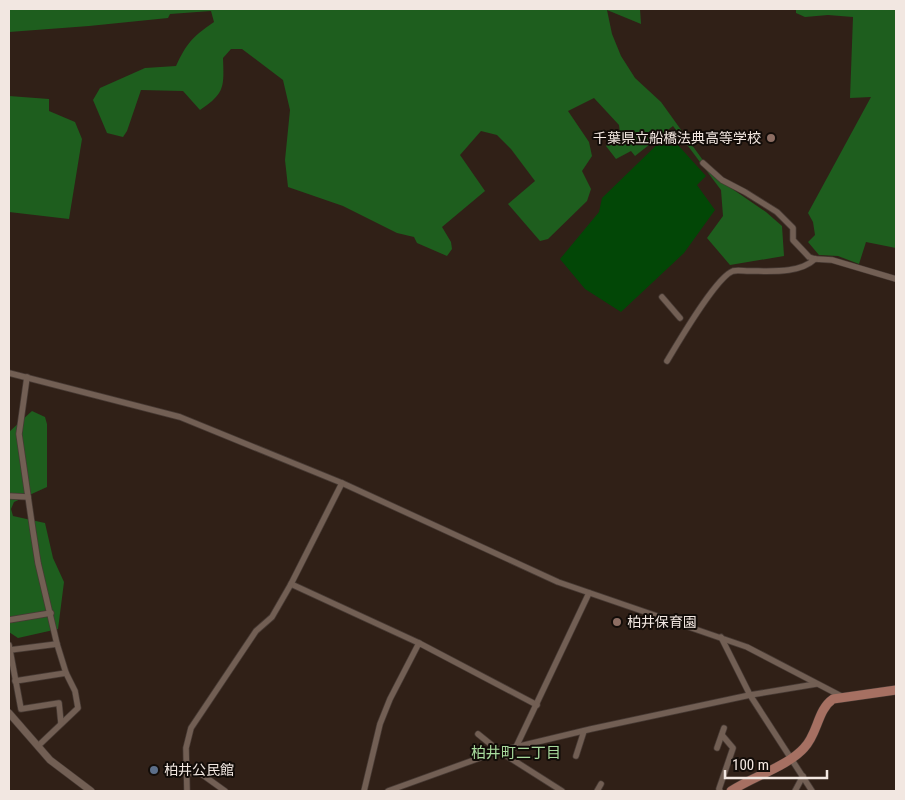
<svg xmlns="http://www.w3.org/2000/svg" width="905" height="800" font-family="'Roboto Condensed','Noto Sans JP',sans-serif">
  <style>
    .green { fill: #024706 }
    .forest { fill: #1e5e1e }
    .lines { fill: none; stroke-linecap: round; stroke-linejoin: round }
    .minor-casing { stroke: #473a34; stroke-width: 7 }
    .tertiary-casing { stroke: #473a34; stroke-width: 8 }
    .primary-casing { stroke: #473a34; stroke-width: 10 }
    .minor { stroke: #725f54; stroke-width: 5.5 }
    .tertiary { stroke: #725f54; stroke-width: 7 }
    .primary { stroke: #a67062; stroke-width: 9 }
    .education-dot { fill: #8d6e63; stroke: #120c08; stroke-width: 2 }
    .service-dot { fill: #5c6f8a; stroke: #120c08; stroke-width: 2 }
    .labels { text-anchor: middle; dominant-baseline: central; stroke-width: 4; stroke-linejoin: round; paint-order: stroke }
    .poi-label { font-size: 14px; fill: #f2e7e1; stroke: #120c08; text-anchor: start }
    .neighbourhood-label { font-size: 15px; fill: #a8db9d; stroke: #120c08 }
  </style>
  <rect width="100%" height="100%" fill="#302017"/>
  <polygon class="green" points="668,134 706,176 697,185 715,210 684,253 621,312 585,289 560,259 599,212 602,198"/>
  <g class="forest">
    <path d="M 9,9 L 640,9 L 641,24 L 607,10 L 612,34 L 621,56 L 635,78 L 661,102 L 715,177 L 766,212 L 782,226 L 784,256 L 730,265 L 707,238 L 723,216 L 721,190 L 673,126 L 635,156 L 631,151 L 616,159 L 606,146 L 620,133 L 619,125 L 594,98 L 568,111 L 589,142 L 592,156 L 582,171 L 591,189 L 587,201 L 548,239 L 540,241 L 508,204 L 535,181 L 511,149 L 497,135 L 481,131 L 460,155 L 485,191 L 442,227 L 451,242 L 452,249 L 447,256 L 417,243 L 414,237 L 397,233 L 343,206 L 288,187 L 285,160 L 290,110 L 283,80 L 242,49 L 231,49 L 223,58 C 224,87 225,93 200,110 L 183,91 L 141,90 L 127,131 L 123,137 L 107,133 L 93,100 L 100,88 L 145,68 L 176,66 C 187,43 192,37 214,22 L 211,11 L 170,14 L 168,18 L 89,26 L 9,32 Z"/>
    <polygon points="796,9 896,9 896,248 866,242 859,264 838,256 819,255 808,242 815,235 813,222 808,213 871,97 850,98 853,17 828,15 805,17 796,13"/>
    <polygon points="9,96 49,99 49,111 75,122 82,139 69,219 9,212"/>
    <polygon points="32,411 45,417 47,424 47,487 14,502 11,509 13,516 45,523 53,558 64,582 58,629 18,638 9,632 9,432"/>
  </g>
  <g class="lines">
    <defs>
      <g id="minor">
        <polyline points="703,163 722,180 745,192 777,212 793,228 793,240 809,257 815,259 832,260 896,279"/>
        <polyline points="662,297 680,318"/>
        <path d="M 667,361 C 678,343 716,277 733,271 C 737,270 744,271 749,271 C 770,271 799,274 815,259"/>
        <polyline points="9,373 180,417 342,483 558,582 747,647 843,697"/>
        <polyline points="27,377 19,434 33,531 38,563 57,644 66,673 75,691 78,708 38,746"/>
        <polyline points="9,496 28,497"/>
        <polyline points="291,584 419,643"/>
        <polyline points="9,620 51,613"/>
        <polyline points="721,637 750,695 812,791"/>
        <polyline points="9,645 21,709 59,703 61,723"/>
        <polyline points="10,650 57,644"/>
        <polyline points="15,681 66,673"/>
        <polyline points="478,734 499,751 562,791"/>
        <polyline points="516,747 589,593"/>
        <polyline points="717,748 724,728"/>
        <polyline points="576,756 584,731"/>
        <polyline points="186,773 200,773 225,791"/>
        <polyline points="187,791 186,748 191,728 256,631 272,617 291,584 342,483"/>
        <polyline points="364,791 380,724 390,699 419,643 537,705"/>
        <polyline points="388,791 499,751 591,729 750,695 816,684"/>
        <polyline points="597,791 601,784"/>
        <polyline points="720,791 719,789 733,748 722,735"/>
        <polyline points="795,791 803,776"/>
      </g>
      <polyline id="tertiary" points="9,713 50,760 91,791"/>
      <path id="primary" d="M 731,791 C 752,777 788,766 804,748 C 818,734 817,710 833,699 L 896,690"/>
    </defs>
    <use href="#minor" class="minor-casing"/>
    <use href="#tertiary" class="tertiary-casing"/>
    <use href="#primary" class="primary-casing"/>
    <use href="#minor" class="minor"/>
    <use href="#tertiary" class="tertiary"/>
    <use href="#primary" class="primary"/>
  </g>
  <g class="education-dot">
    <circle cx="771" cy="138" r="5"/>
    <circle cx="617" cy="622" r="5"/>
  </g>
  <circle class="service-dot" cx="154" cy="770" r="5"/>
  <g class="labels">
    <g class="poi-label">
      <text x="761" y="138" text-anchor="end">千葉県立船橋法典高等学校</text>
      <text x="627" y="622">柏井保育園</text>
      <text x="164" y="770">柏井公民館</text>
    </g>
    <g class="neighbourhood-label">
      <text x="516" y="753">柏井町二丁目</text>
    </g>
  </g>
  <rect width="905" height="800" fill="none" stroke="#f2e7e1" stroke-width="20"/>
  <path d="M725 770v8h102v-8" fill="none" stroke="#f2e7e1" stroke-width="2.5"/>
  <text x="732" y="770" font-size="15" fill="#f2e7e1" stroke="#120c08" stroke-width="4" paint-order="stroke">100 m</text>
</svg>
